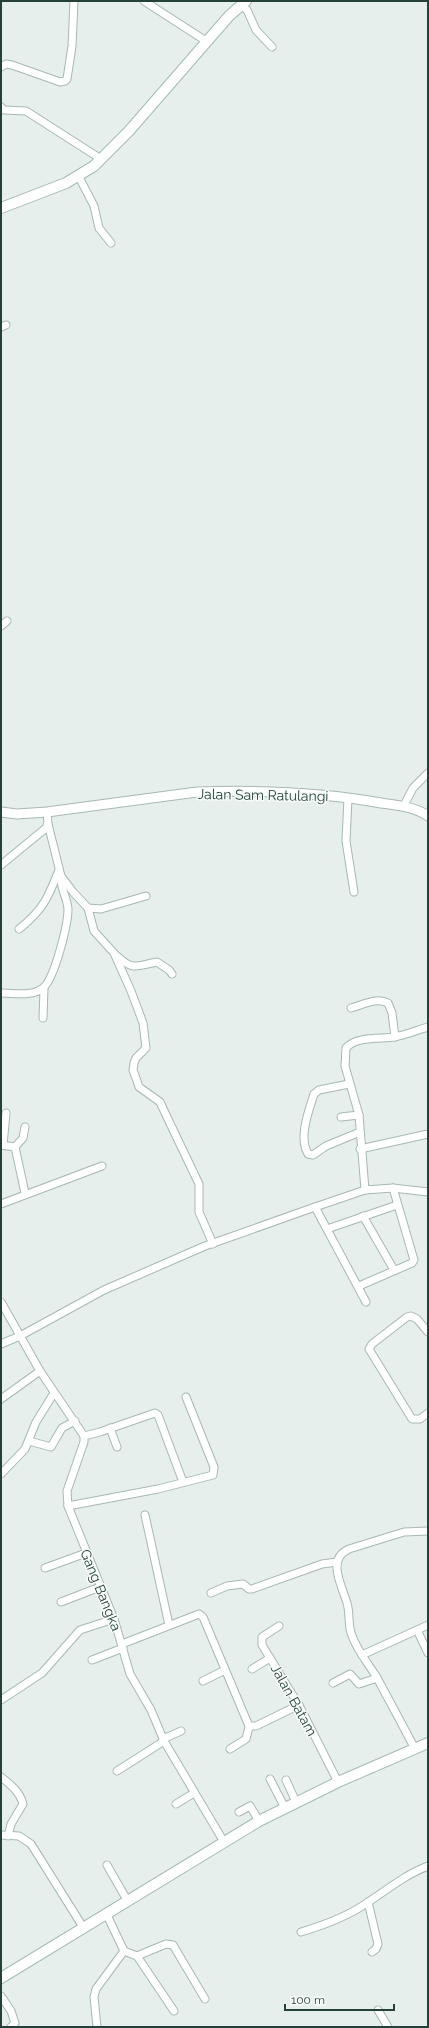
<svg xmlns="http://www.w3.org/2000/svg" width="429" height="2028" font-family="Raleway,sans-serif">
  <style>
    .lines { fill: none; stroke-linecap: round; stroke-linejoin: round }
    .minor-casing { stroke: #a8b8b2; stroke-width: 9 }
    .tertiary-casing { stroke: #a8b8b2; stroke-width: 11 }
    .secondary-casing { stroke: #a4bbb3; stroke-width: 12 }
    .minor { stroke: #fff; stroke-width: 7 }
    .tertiary { stroke: #fff; stroke-width: 9 }
    .secondary { stroke: #fff; stroke-width: 10 }
    .labels { text-anchor: middle; dominant-baseline: central; stroke-width: 3; stroke-linejoin: round; paint-order: stroke }
    .street-label { font-size: 14px; fill: #24423a; stroke: #f7fbf9 }
  </style>
  <rect width="100%" height="100%" fill="#e6efeb"/>
  <g class="lines">
    <defs>
      <g id="minor">
        <polyline points="144,1 206,41"/>
        <polyline points="241,5 247,10 256,30 272,47"/>
        <polyline points="1,67 6,64 12,65 60,82 65,81 67,79 72,46 74,1"/>
        <polyline points="1,107 4,110 26,111 101,159"/>
        <polyline points="79,177 94,206 99,228 111,243"/>
        <polyline points="1,327 6,325"/>
        <polyline points="1,626 7,621"/>
        <polyline points="348,798 346,841 354,892"/>
        <polyline points="403,807 413,788 428,773"/>
        <polyline points="48,824 61,876 73,892 88,908 101,909 146,896"/>
        <polyline points="1,865 46,828 48,824 47,812"/>
        <polyline points="88,908 94,931 114,953 131,991 143,1023 146,1048 136,1058 134,1063 133,1070 137,1081 139,1087 160,1102 166,1115 199,1184 199,1212 213,1244"/>
        <path d="M 19,929 C 43,910 48,898 59,870"/>
        <path d="M 117,956 C 134,972 138,965 157,962 L 169,970 L 172,974"/>
        <path d="M 1,993 C 14,993 32,997 43,988 C 55,978 68,924 68,909 C 67,897 60,888 61,876"/>
        <path d="M 351,1008 C 363,1005 376,997 388,1003 L 392,1013 L 395,1037"/>
        <polyline points="43,1018 44,988"/>
        <path d="M 349,1084 L 319,1090 L 314,1094 C 309,1110 298,1138 308,1154 L 313,1155 L 326,1146 L 360,1132"/>
        <polyline points="341,1117 359,1115"/>
        <polyline points="1,1145 15,1147 25,1193"/>
        <polyline points="3,1145 6,1113"/>
        <polyline points="15,1147 23,1138 25,1127"/>
        <polyline points="360,1149 428,1134"/>
        <path d="M 365,1190 L 359,1115 L 345,1066 L 346,1048 C 356,1036 380,1039 394,1037 C 406,1035 417,1030 428,1027"/>
        <polyline points="1,1204 102,1166"/>
        <polyline points="315,1207 366,1302"/>
        <polyline points="363,1216 394,1270"/>
        <polyline points="327,1229 397,1205"/>
        <polyline points="359,1286 412,1263 414,1260 393,1188"/>
        <polyline points="1,1302 40,1371 84,1436 84,1442 67,1491 68,1506 114,1619 130,1674 151,1710 164,1741 224,1842"/>
        <polyline points="428,1332 417,1319 411,1316 407,1317 372,1344 369,1349 412,1419 420,1419 428,1413"/>
        <polyline points="1,1344 20,1336 104,1290 205,1246 315,1207 365,1190 393,1188 428,1192"/>
        <polyline points="1,1399 40,1371"/>
        <polyline points="110,1428 117,1447"/>
        <polyline points="84,1436 100,1432 155,1413 158,1415 183,1482"/>
        <polyline points="29,1441 51,1447 62,1428 75,1421"/>
        <polyline points="1,1474 25,1449 36,1422 54,1393"/>
        <polyline points="68,1506 158,1489 213,1475 214,1467 186,1397"/>
        <polyline points="145,1515 169,1625"/>
        <polyline points="45,1568 86,1553"/>
        <polyline points="211,1593 227,1586 243,1584 249,1589 252,1589 322,1564 337,1562"/>
        <polyline points="61,1602 100,1587"/>
        <polyline points="279,1626 262,1637 262,1645 300,1707 338,1782"/>
        <polyline points="417,1630 428,1653"/>
        <polyline points="122,1644 199,1614 203,1617 249,1726 256,1726 299,1705"/>
        <polyline points="362,1655 428,1625"/>
        <polyline points="92,1660 123,1648"/>
        <polyline points="252,1669 270,1658"/>
        <polyline points="203,1681 225,1670"/>
        <polyline points="333,1683 350,1674 359,1684 377,1678"/>
        <polyline points="1,1700 42,1673 80,1630 114,1619"/>
        <polyline points="163,1739 181,1731"/>
        <polyline points="230,1749 246,1739 249,1727"/>
        <path d="M 415,1749 C 402,1724 389,1700 376,1676 C 367,1662 356,1649 351,1633 C 348,1623 350,1613 347,1603 C 342,1586 326,1559 349,1549 L 404,1532 L 428,1531"/>
        <polyline points="117,1771 164,1741"/>
        <path d="M 1,1777 C 10,1784 20,1792 23,1804 L 11,1824 L 8,1836"/>
        <polyline points="270,1779 285,1808"/>
        <polyline points="286,1780 296,1802"/>
        <polyline points="176,1804 194,1793"/>
        <polyline points="239,1812 250,1806 259,1821"/>
        <polyline points="1,1835 19,1836 31,1844 83,1927"/>
        <polyline points="107,1865 127,1900"/>
        <polyline points="368,1902 378,1944 376,1949 372,1952"/>
        <path d="M 301,1932 C 321,1926 341,1919 359,1908 C 382,1894 402,1876 428,1866"/>
        <polyline points="124,1951 137,1956 166,1944 173,1945 205,1999"/>
        <polyline points="137,1956 174,2011"/>
        <polyline points="1,1996 11,2011 15,2023 11,2027"/>
        <polyline points="378,2010 388,2027"/>
        <polyline points="97,2027 94,1997 96,1989 124,1951 106,1913"/>
      </g>
      <path id="tertiary" d="M 1,812 L 17,814 L 47,812 L 197,792 C 258,790 320,792 381,803 C 396,805 415,807 428,816"/>
      <g id="secondary">
        <polyline points="1,208 66,183 94,166 129,131 229,16 246,1"/>
        <polyline points="1,1978 259,1821 338,1782 428,1743"/>
      </g>
    </defs>
    <use href="#minor" class="minor-casing"/>
    <use href="#tertiary" class="tertiary-casing"/>
    <use href="#secondary" class="secondary-casing"/>
    <use href="#minor" class="minor"/>
    <use href="#tertiary" class="tertiary"/>
    <use href="#secondary" class="secondary"/>
  </g>
  <g class="labels">
    <g class="street-label">
      <text transform="translate(263 795) rotate(1)">Jalan Sam Ratulangi</text>
      <text transform="translate(101 1590) rotate(68)">Gang Bangka</text>
      <text transform="translate(294 1700) rotate(61)">Jalan Batam</text>
    </g>
  </g>
  <rect width="429" height="2028" fill="none" stroke="#24423a" stroke-width="4"/>
  <path d="M285 2004v6h109v-6" fill="none" stroke="#24423a" stroke-width="2"/>
  <text x="291" y="2004" font-size="12" fill="#24423a" stroke="#f7fbf9" stroke-width="3" paint-order="stroke">100 m</text>
</svg>
